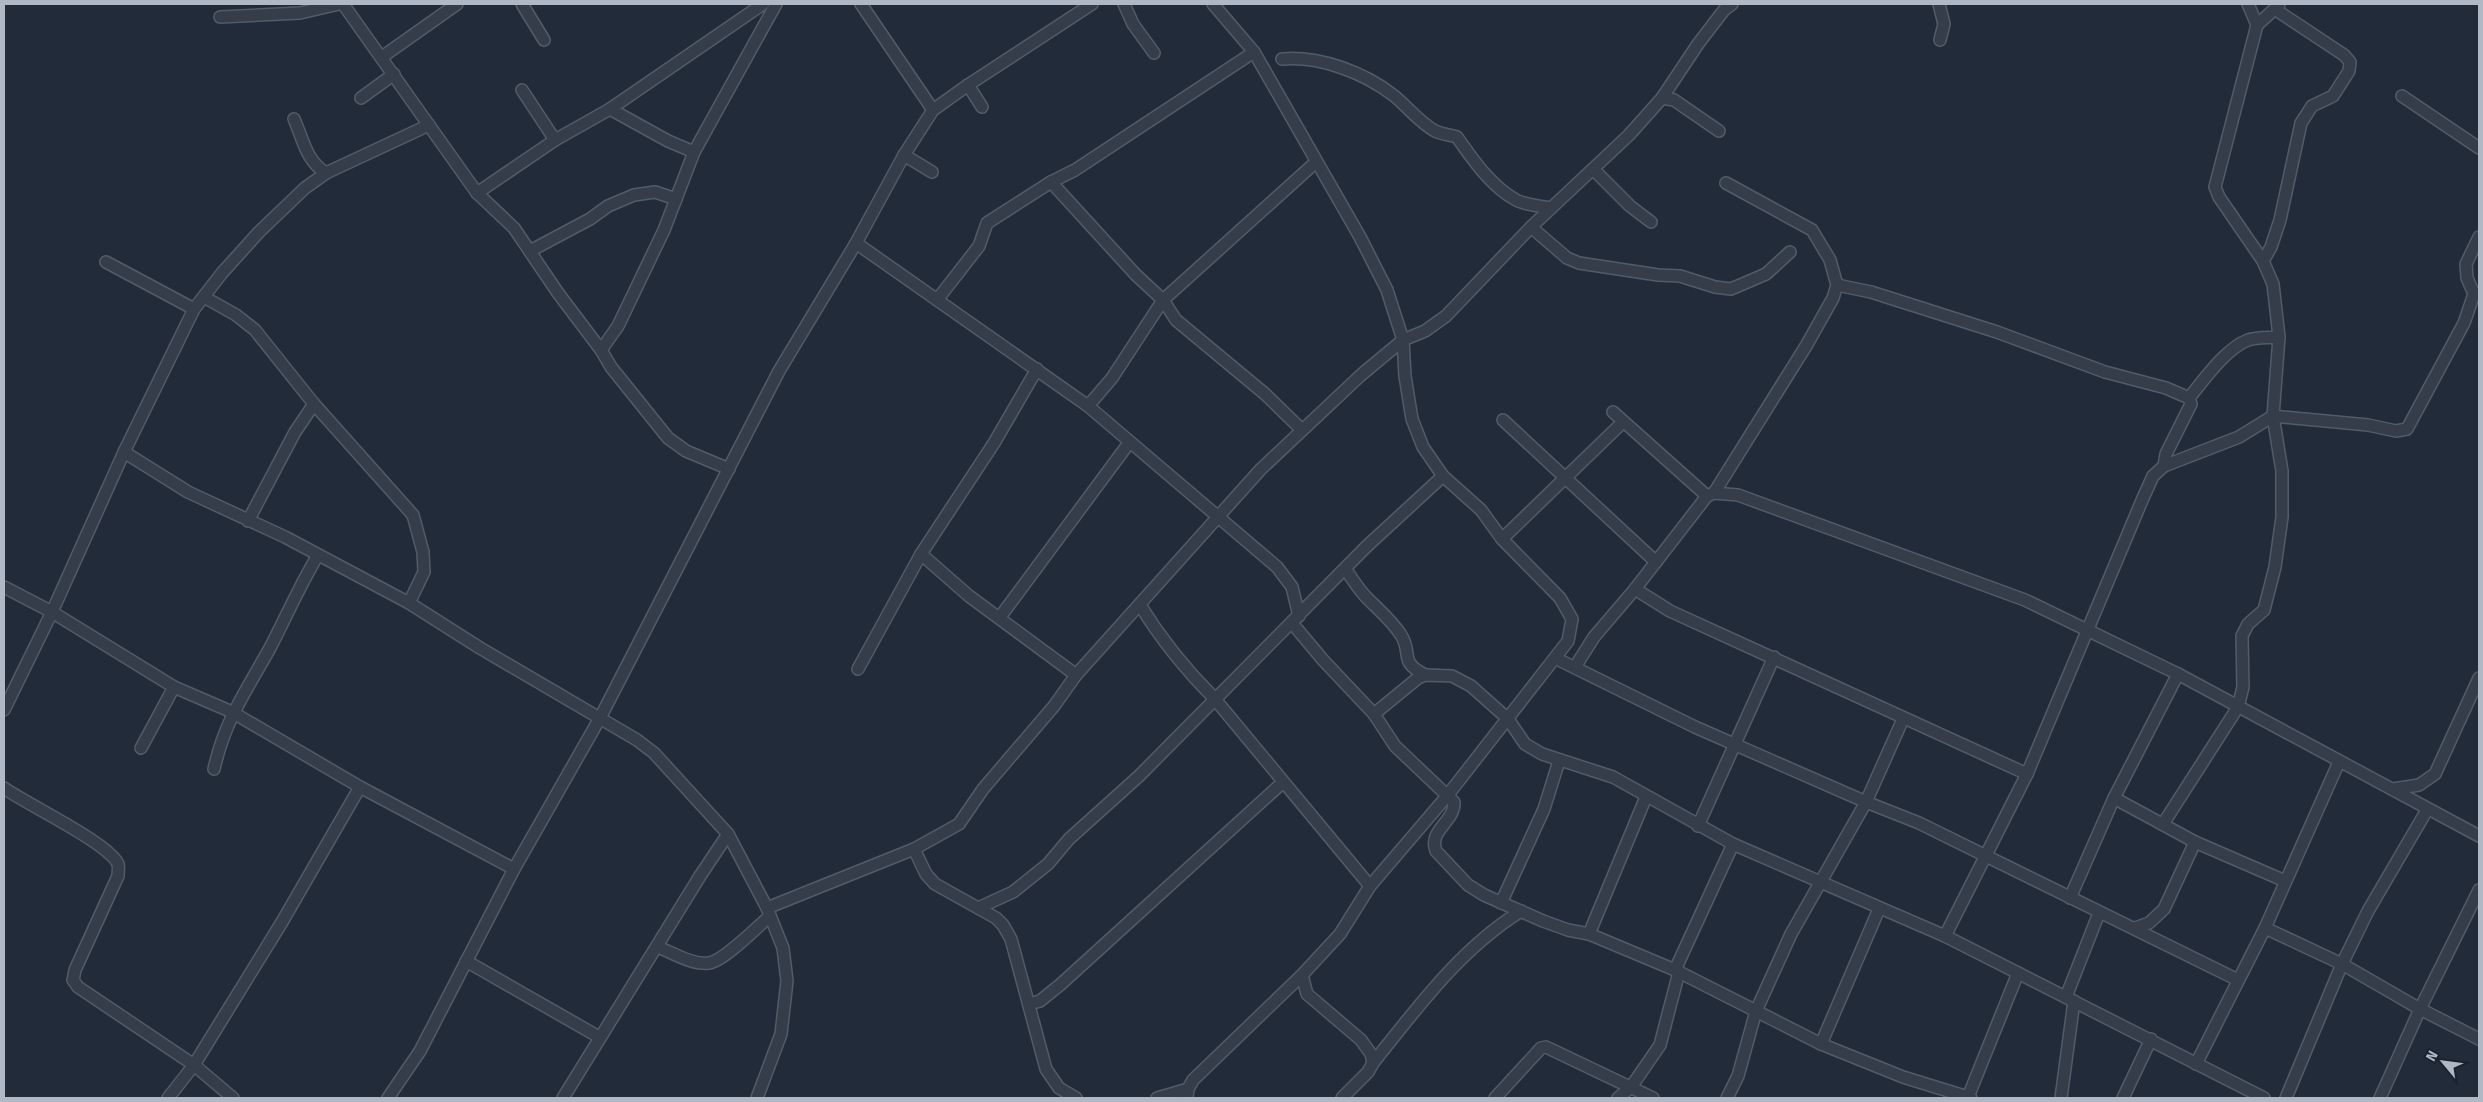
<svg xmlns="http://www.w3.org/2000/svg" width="2483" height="1102" font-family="'Fira Sans',sans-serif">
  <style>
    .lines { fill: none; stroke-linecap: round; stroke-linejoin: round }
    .minor-casing { stroke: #535b68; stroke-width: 14 }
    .minor { stroke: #353d4a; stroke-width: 11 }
  </style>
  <rect width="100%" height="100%" fill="#222b3a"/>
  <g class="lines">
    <defs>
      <g id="minor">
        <polyline points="343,4 477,193 514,228 558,293 601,350 611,367 668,438 686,451 729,469"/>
        <polyline points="522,4 544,40"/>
        <polyline points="861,4 933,110"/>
        <polyline points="1124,4 1133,24 1154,53"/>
        <polyline points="1939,4 1944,24 1940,40"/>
        <polyline points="220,17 300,13 339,4"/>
        <polyline points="2257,25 2279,5"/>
        <polyline points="382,57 457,4"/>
        <path d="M 1282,59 C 1320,56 1363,72 1393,95 C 1407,106 1419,122 1435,131 C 1441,134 1450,135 1457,137 C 1473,160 1491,186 1516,200 C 1525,205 1540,206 1551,208"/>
        <polyline points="968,85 982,107"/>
        <polyline points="522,90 555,140"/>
        <polyline points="2402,96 2479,148"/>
        <polyline points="361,98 394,74"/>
        <polyline points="1662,98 1674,100 1719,131"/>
        <polyline points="610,109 668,141 694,152"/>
        <path d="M 294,119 C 303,139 306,161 326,173"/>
        <polyline points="904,155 932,172"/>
        <polyline points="1593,169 1630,206 1651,222"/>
        <polyline points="1051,182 1075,170 1254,52"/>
        <polyline points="477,193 555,140 610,109 763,4"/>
        <polyline points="1531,227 1567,258 1579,263 1658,275 1680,276 1715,287 1731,289 1766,274 1790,252"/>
        <polyline points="856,243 1088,406 1277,567 1292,587 1299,616"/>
        <polyline points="530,251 590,219 608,206 634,195 655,192 676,199"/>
        <polyline points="2263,261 2271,247 2280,220 2301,123 2312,106 2333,96 2349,71 2350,62 2344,55 2276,10"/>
        <polyline points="106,262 194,309"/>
        <polyline points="1837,285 1871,292 1997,332 2105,372 2166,388 2189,398 2191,404 2166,454 2164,466"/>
        <polyline points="204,297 236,315 255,330 314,404 413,515 423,552 424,572 409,603"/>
        <polyline points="937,300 979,246 987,223 1051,182 1136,275 1163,300 1176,320 1265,394 1302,430"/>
        <polyline points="601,350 618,326 664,230 694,152 776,4"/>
        <path d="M 2189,398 C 2203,381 2226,348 2248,340 C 2257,337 2269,338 2279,337"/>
        <polyline points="1088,406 1112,378 1163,300 1316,162"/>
        <polyline points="1613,412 1707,496"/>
        <polyline points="1503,420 1656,562"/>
        <polyline points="124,452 188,492 285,537 409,603 480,648 637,740 654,753 728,834 767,908 783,948 787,981 781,1034 757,1098"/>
        <polyline points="1714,493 1806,346 1833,298 1837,285 1830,260 1812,230 1726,183"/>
        <polyline points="248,521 295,432 314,404"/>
        <polyline points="1502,539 1623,422"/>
        <polyline points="921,554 969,596 1076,675"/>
        <path d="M 1346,570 C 1353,580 1359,590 1367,598 C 1379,610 1392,621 1401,635 C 1413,654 1398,661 1425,675"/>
        <polyline points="4,587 52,612 174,687 232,712 360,787 514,869"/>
        <polyline points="1635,589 1670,611 2027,774"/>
        <path d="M 1140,605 C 1161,639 1186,670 1214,698 L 1370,886"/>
        <polyline points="1000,617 1129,443"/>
        <path d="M 1292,623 L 1323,660 L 1374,714 L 1395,746 L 1454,802 C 1455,822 1428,830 1436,851 L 1468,885 L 1484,895 L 1543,921 L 1568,930 L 1589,934 L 1675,970 L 1821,1044 L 1903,1077 L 1971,1098"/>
        <polyline points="1555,658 1695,727 1866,802 1919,823 2238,980"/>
        <polyline points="1575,667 1594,637 1635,589 1707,496 1714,493 1738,495 2025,600 2178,674 2479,836"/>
        <polyline points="858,669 921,554 994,443 1037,369"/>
        <polyline points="4,710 52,612 124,452 194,309 222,273 259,232 305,188 326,173 429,125"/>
        <polyline points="1374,714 1418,678 1425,675 1452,676 1471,686 1508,719 1525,744 1542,754 1613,777 1733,844 1945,936 2264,1098"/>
        <polyline points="141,748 174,687"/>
        <path d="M 214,769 C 225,720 246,691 270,648 C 286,617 300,585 318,555"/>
        <path d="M 4,788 C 26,804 109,843 118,864 C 119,868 118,872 118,876 L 75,970 L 73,980 L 78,987 L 194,1065 L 233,1098"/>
        <polyline points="2393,789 2419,785 2435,774 2479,678"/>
        <polyline points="2114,798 2195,842 2285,881"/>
        <polyline points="2163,824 2238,707 2243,687 2242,636 2248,624 2264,610 2275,567 2282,517 2282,471 2273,416 2279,337 2273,284 2263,261 2219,197 2215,187 2257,25 2248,4"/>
        <polyline points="1698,826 1774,657"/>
        <polyline points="914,849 926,874 935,884 996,918 1003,925 1011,939 1046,1069 1059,1088 1076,1098"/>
        <polyline points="2070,898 2114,798 2178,674"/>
        <polyline points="1501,903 1544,809 1559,761"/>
        <polyline points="767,908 914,849 959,824 983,789 1054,706 1076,675 1261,469 1361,375 1403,340 1425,331 1446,316 1531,227 1629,135 1662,98 1698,44 1724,10 1732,4"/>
        <polyline points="978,908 1013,892 1048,864 1069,839 1139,776 1367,546 1443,476"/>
        <polyline points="2135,928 2149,923 2164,909 2195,842"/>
        <polyline points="2265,928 2342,964 2420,1009 2479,1039"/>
        <polyline points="1589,934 1646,797"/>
        <polyline points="1945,936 2027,774 2143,498 2153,476 2164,466 2239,437 2273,416 2368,425 2396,431 2407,429 2464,323 2474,294 2467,278 2466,264 2479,237"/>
        <path d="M 658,947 C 673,953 692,965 709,963 C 724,961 757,927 770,916"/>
        <polyline points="466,961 599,1037"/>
        <polyline points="1675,970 1733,844"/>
        <polyline points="1302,975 1307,994 1361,1040 1371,1054 1373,1063 1368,1072 1342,1098"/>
        <polyline points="2066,997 2099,913"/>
        <polyline points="1029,1004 1040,1001 1061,984 1282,783"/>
        <polyline points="1821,1044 1879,909"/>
        <path d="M 1373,1063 C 1417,1008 1460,949 1521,911"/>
        <polyline points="2196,1064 2265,928 2339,762"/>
        <polyline points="1968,1097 2018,973"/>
        <polyline points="168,1098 194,1065 282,922 360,787"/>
        <polyline points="388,1098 420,1051 514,869 600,718 779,371 856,243 904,155 933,110 968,85 1092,4"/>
        <polyline points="563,1098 700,876 728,834"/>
        <polyline points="1157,1098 1188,1089"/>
        <polyline points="1187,1098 1188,1089 1193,1080 1302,975 1340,934 1370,886 1447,796 1568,641 1572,619 1560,598 1502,539 1481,510 1443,476 1423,447 1412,419 1405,376 1403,340 1387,290 1360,237 1254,52 1213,4"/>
        <polyline points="1495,1098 1541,1048 1546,1047 1653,1098"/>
        <polyline points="1618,1098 1631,1087 1660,1045 1679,972"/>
        <polyline points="1727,1098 1738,1076 1756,1011 1791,934 1866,802 1903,719"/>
        <polyline points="2061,1098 2074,1001"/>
        <polyline points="2123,1098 2151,1039"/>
        <polyline points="2286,1098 2342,964 2368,911 2427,810"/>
        <polyline points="2380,1098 2420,1009 2479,890"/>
      </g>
    </defs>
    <use href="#minor" class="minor-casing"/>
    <use href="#minor" class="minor"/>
  </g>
  <rect width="2483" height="1102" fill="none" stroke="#b0b8c6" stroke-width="10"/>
  <g transform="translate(2443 1062) rotate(299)" stroke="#1b222f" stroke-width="4" paint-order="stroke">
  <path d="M0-4L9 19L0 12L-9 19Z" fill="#b0b8c6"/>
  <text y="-8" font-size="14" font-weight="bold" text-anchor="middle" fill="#b0b8c6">N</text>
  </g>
</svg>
